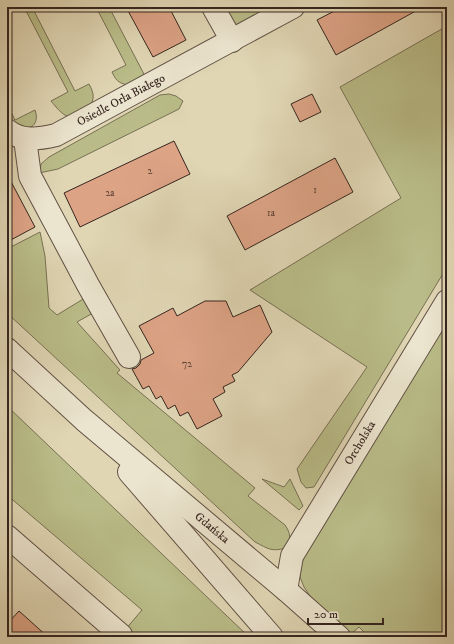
<svg xmlns="http://www.w3.org/2000/svg" width="454" height="644" font-family="'IM FELL DW Pica',serif">
  <style>
    .green { fill: #b9bc88; stroke: #787054 }
    .building { fill: #dca385; stroke: #36251f }
    .lines { fill: none; stroke-linecap: round; stroke-linejoin: round }
    .minor-casing { stroke: #605144; stroke-width: 24 }
    .minor { stroke: #ebe4ce; stroke-width: 22 }
    .labels { text-anchor: middle; dominant-baseline: central; stroke-width: 3; stroke-linejoin: round; paint-order: stroke }
    .number-label { font-size: 10px; fill: #604438 }
    .street-label { font-size: 12px; fill: #36251f; stroke: #ebe4ce }
  </style>
  <rect width="100%" height="100%" fill="#e0d6b4"/>
  <filter id="stains"><feTurbulence type="fractalNoise" baseFrequency=".005" numOctaves="4"/><feColorMatrix values="0 0 0 0 .2 0 0 0 0 .09 0 0 0 0 .02 0 0 0 .5 -.17"/></filter>
  <radialGradient id="worn" r=".72"><stop offset=".6" stop-color="#630" stop-opacity="0"/><stop offset="1" stop-color="#630" stop-opacity=".3"/></radialGradient>
  <g class="green">
    <path d="M 24,7 L 32,7 L 75,91 L 89,84 C 101,105 85,109 69,117 C 61,114 57,108 51,101 L 68,92 Z"/>
    <path d="M 96,7 L 109,7 L 146,78 L 131,86 C 120,83 117,83 112,72 L 126,65 Z"/>
    <polygon points="223,7 276,7 240,36"/>
    <polygon points="447,26 447,267 314,487 306,488 301,482 297,469 367,367 250,290 401,198 340,87"/>
    <polygon points="169,94 176,96 183,101 179,109 58,169 39,173 41,164 49,157 160,95"/>
    <path d="M 7,104 L 15,120 L 35,110 C 39,121 34,131 20,127 C 16,125 11,120 7,116 Z"/>
    <path d="M 40,232 L 45,256 L 49,308 L 57,315 L 93,293 L 102,308 L 77,322 L 120,370 L 117,373 L 255,488 L 248,496 L 285,525 C 291,534 291,538 286,548 C 271,552 269,549 255,542 L 7,313 L 7,249 Z"/>
    <polygon points="447,321 447,637 369,637 359,627 351,634 310,596 304,587 300,577 301,567 304,557 313,543"/>
    <polygon points="7,406 249,637 119,637 142,610 7,495"/>
    <polygon points="262,479 284,487 290,479 303,506 299,510"/>
  </g>
  <g class="building">
    <polygon points="126,7 169,7 186,40 153,57"/>
    <polygon points="342,7 423,7 336,55 317,20"/>
    <polygon points="312,94 321,112 300,122 291,104"/>
    <polygon points="174,141 190,174 80,227 64,193"/>
    <polygon points="335,158 353,192 245,250 227,216"/>
    <polygon points="7,174 35,227 7,242"/>
    <polygon points="205,301 226,301 233,317 260,305 272,332 238,372 232,375 235,381 223,387 225,392 213,399 222,416 197,429 188,412 180,416 175,405 168,409 161,396 156,399 149,386 143,389 132,369 136,368 140,364 141,360 154,353 139,326 173,308 177,316"/>
    <polygon points="19,611 48,637 7,637 7,624"/>
  </g>
  <g class="lines">
    <defs>
      <g id="minor">
        <polyline points="213,7 232,41"/>
        <path d="M 7,130 C 22,142 39,139 56,135 L 293,7"/>
        <polyline points="25,139 30,176 88,285 129,357"/>
        <polyline points="7,349 84,420 286,590 339,637"/>
        <polyline points="129,472 272,637"/>
        <polyline points="7,536 121,635"/>
        <polyline points="286,590 292,556 447,301"/>
      </g>
    </defs>
    <use href="#minor" class="minor-casing"/>
    <use href="#minor" class="minor"/>
  </g>
  <g class="labels">
    <g class="number-label">
      <text x="150" y="171">2</text>
      <text x="315" y="190">1</text>
      <text x="110" y="193">2a</text>
      <text x="271" y="213">1a</text>
      <text x="187" y="364">72</text>
    </g>
    <g class="street-label">
      <text transform="translate(121 100) rotate(-28)">Osiedle Orła Białego</text>
      <text transform="translate(360 443) rotate(-59)">Orcholska</text>
      <text transform="translate(212 528) rotate(40)">Gdańska</text>
    </g>
  </g>
  <rect width="454" height="644" fill="none" stroke="#e0d6b4" stroke-width="24"/>
  <rect x="8" y="8" width="438" height="628" fill="none" stroke="#36251f" stroke-width="2"/>
  <rect x="12" y="12" width="430" height="620" fill="none" stroke="#36251f"/>
  <path d="M308 618v6h75v-6" fill="none" stroke="#36251f" stroke-width="2"/>
  <text x="314" y="618" font-size="12" fill="#36251f" stroke="#ebe4ce" stroke-width="3" paint-order="stroke">20 m</text>
  <rect width="100%" height="100%" filter="url(#stains)"/>
  <rect width="100%" height="100%" fill="url(#worn)"/>
</svg>
